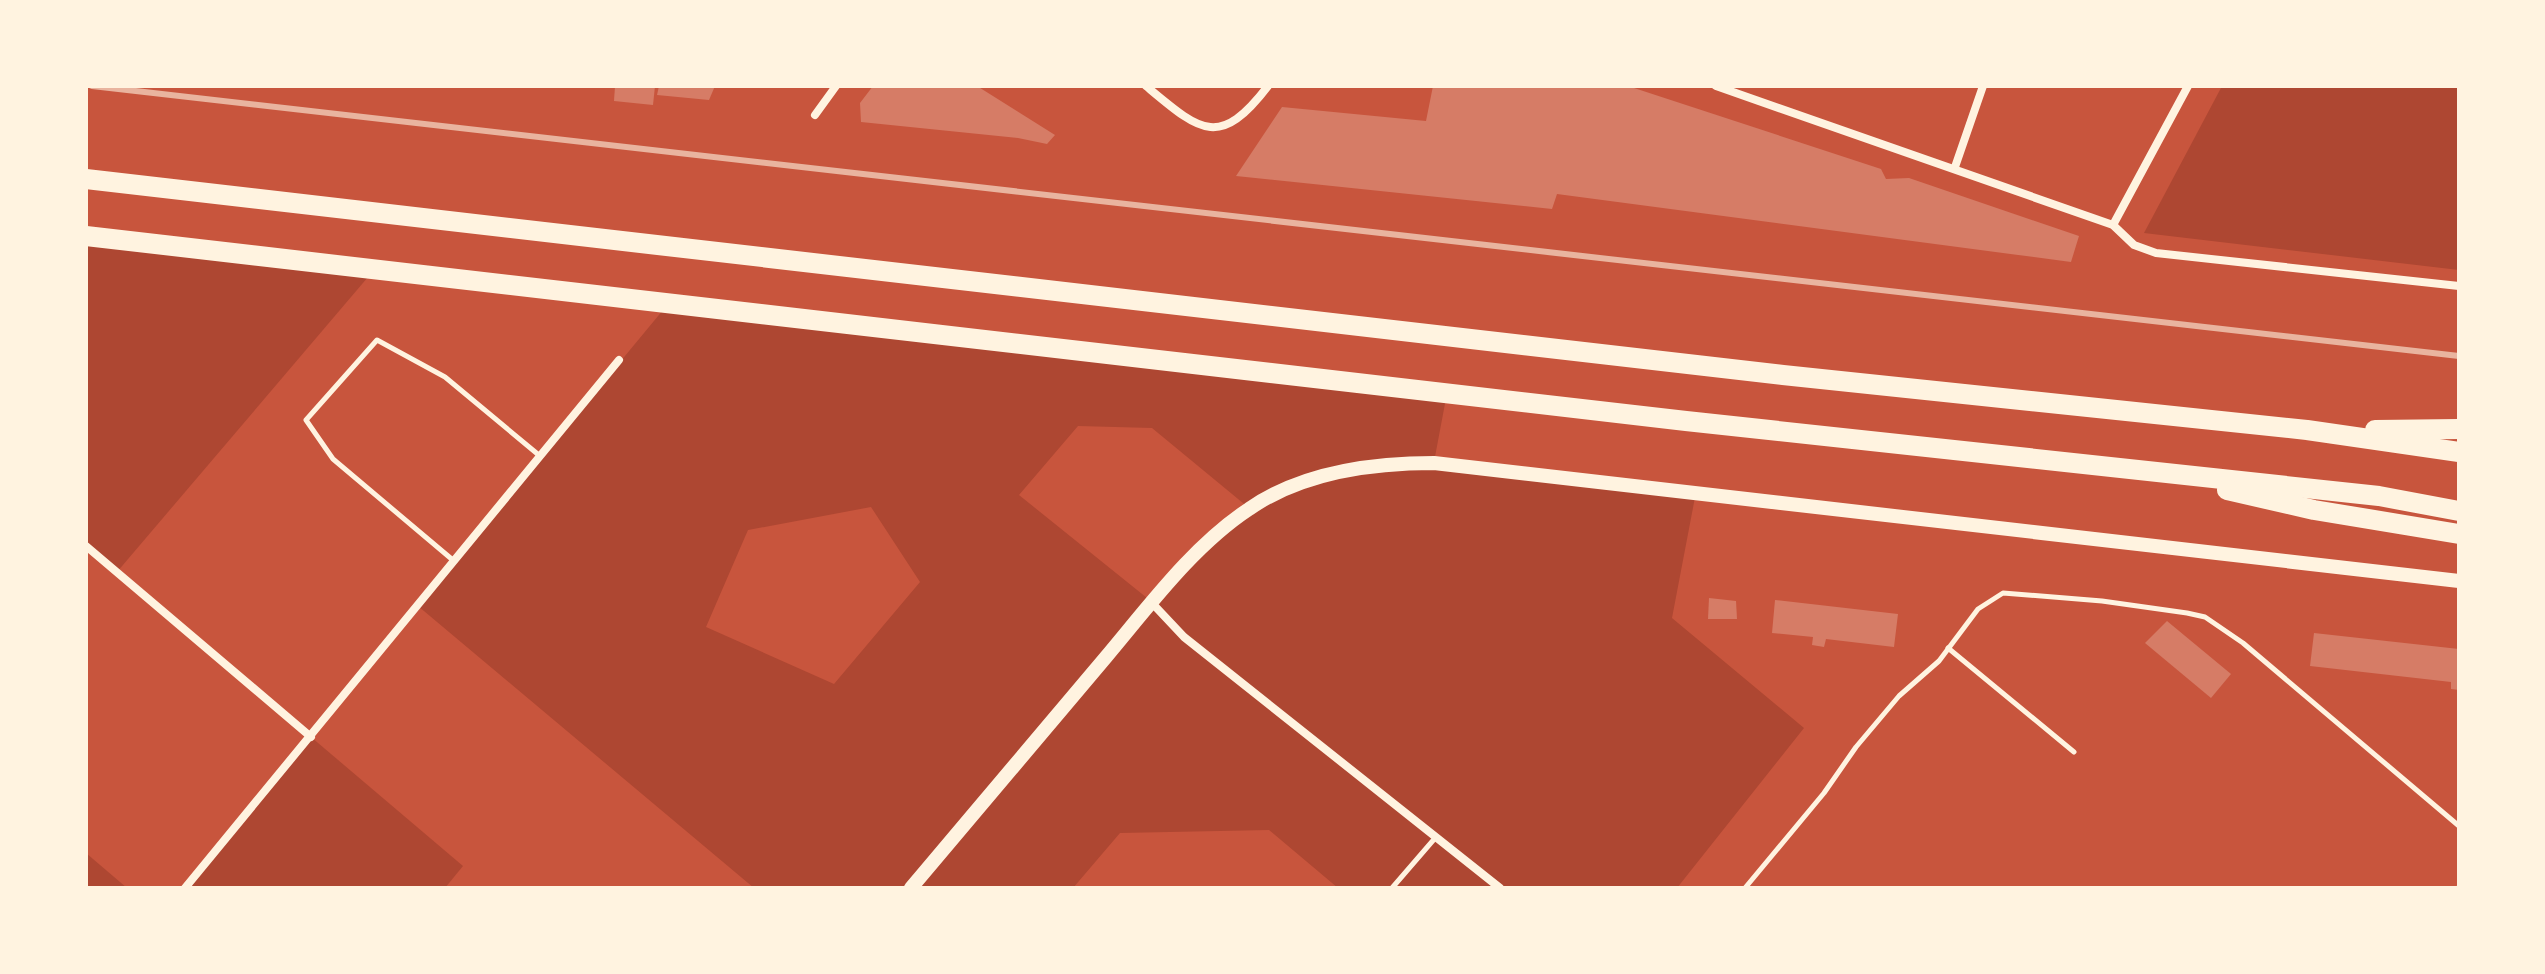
<svg xmlns="http://www.w3.org/2000/svg" width="2545" height="974" font-family="'Source Serif 4',serif">
  <style>
    .green { fill: #ae4732; fill-rule: evenodd }
    .building { fill: #d67c66 }
    .lines { fill: none; stroke-linecap: round; stroke-linejoin: round }
    .service { stroke: #fff3e0; stroke-width: 5 }
    .minor { stroke: #fff3e0; stroke-width: 8 }
    .tertiary { stroke: #fff3e0; stroke-width: 14 }
    .motorway { stroke: #fff3e0; stroke-width: 20 }
    .rail { stroke: #e9b49f; stroke-width: 6 }
  </style>
  <rect width="100%" height="100%" fill="#c8553d"/>
  <g class="green">
    <polygon points="2222,86 2459,86 2459,270 2144,233"/>
    <polygon points="86,236 374,270 117,572 86,546"/>
    <path d="M 668,304 L 1447,393 L 1434,462 L 1696,492 L 1672,618 L 1804,728 L 1677,888 L 1338,888 L 1269,830 L 1120,833 L 1073,888 L 754,888 L 418,606 ZM 1078,426 L 1152,428 L 1249,508 L 1152,602 L 1019,495 ZM 871,507 L 920,582 L 834,684 L 706,627 L 748,530 Z"/>
    <polygon points="311,737 463,866 445,888 187,888"/>
    <polygon points="86,853 127,888 86,888"/>
  </g>
  <g class="building">
    <polygon points="615,86 655,86 653,105 614,101"/>
    <polygon points="659,86 715,86 709,100 657,95"/>
    <polygon points="873,86 977,86 1055,135 1047,144 1018,138 861,122 860,103"/>
    <polygon points="1433,86 1631,87 1881,169 1886,179 1909,178 2079,236 2071,262 1557,194 1552,209 1236,176 1282,107 1426,121"/>
    <polygon points="1709,598 1736,601 1737,619 1708,619"/>
    <polygon points="1775,600 1898,614 1894,647 1826,639 1824,647 1812,645 1813,637 1772,633"/>
    <polygon points="2167,621 2231,674 2211,698 2145,643"/>
    <polygon points="2314,633 2459,649 2459,690 2451,689 2451,682 2310,666"/>
  </g>
  <g class="lines">
    <g class="service">
      <polyline points="454,561 333,459 306,420 377,340 445,377 540,456"/>
      <polyline points="1948,648 2074,752"/>
      <polyline points="1392,888 1436,837"/>
      <polyline points="1745,888 1824,793 1856,747 1899,696 1939,661 1978,609 2003,593 2102,601 2187,613 2205,617 2243,643 2459,826"/>
      <polyline points="2459,888 2459,887"/>
    </g>
    <g class="minor">
      <path d="M 1146,86 C 1200,131 1219,150 1268,86"/>
      <polyline points="1716,86 2113,225 2134,245 2156,253 2459,286"/>
      <polyline points="815,115 836,86"/>
      <polyline points="1955,167 1983,86"/>
      <polyline points="2113,225 2188,86"/>
      <polyline points="86,546 311,737"/>
      <polyline points="1152,603 1184,637 1500,888"/>
      <polyline points="185,888 619,360"/>
    </g>
    <path class="tertiary" d="M 911,888 C 976,811 1041,734 1106,657 C 1149,606 1193,546 1249,509 C 1302,472 1371,463 1434,463 L 2459,581"/>
    <g class="motorway">
      <polyline points="86,179 1783,375 2307,430 2459,452"/>
      <polyline points="86,236 1686,421 2379,496 2459,511"/>
      <polyline points="2375,430 2459,429"/>
      <polyline points="2227,490 2314,510 2459,534"/>
    </g>
    <polyline class="rail" points="92,86 2459,356"/>
  </g>
  <rect width="2545" height="974" fill="none" stroke="#fff3e0" stroke-width="176"/>
</svg>
